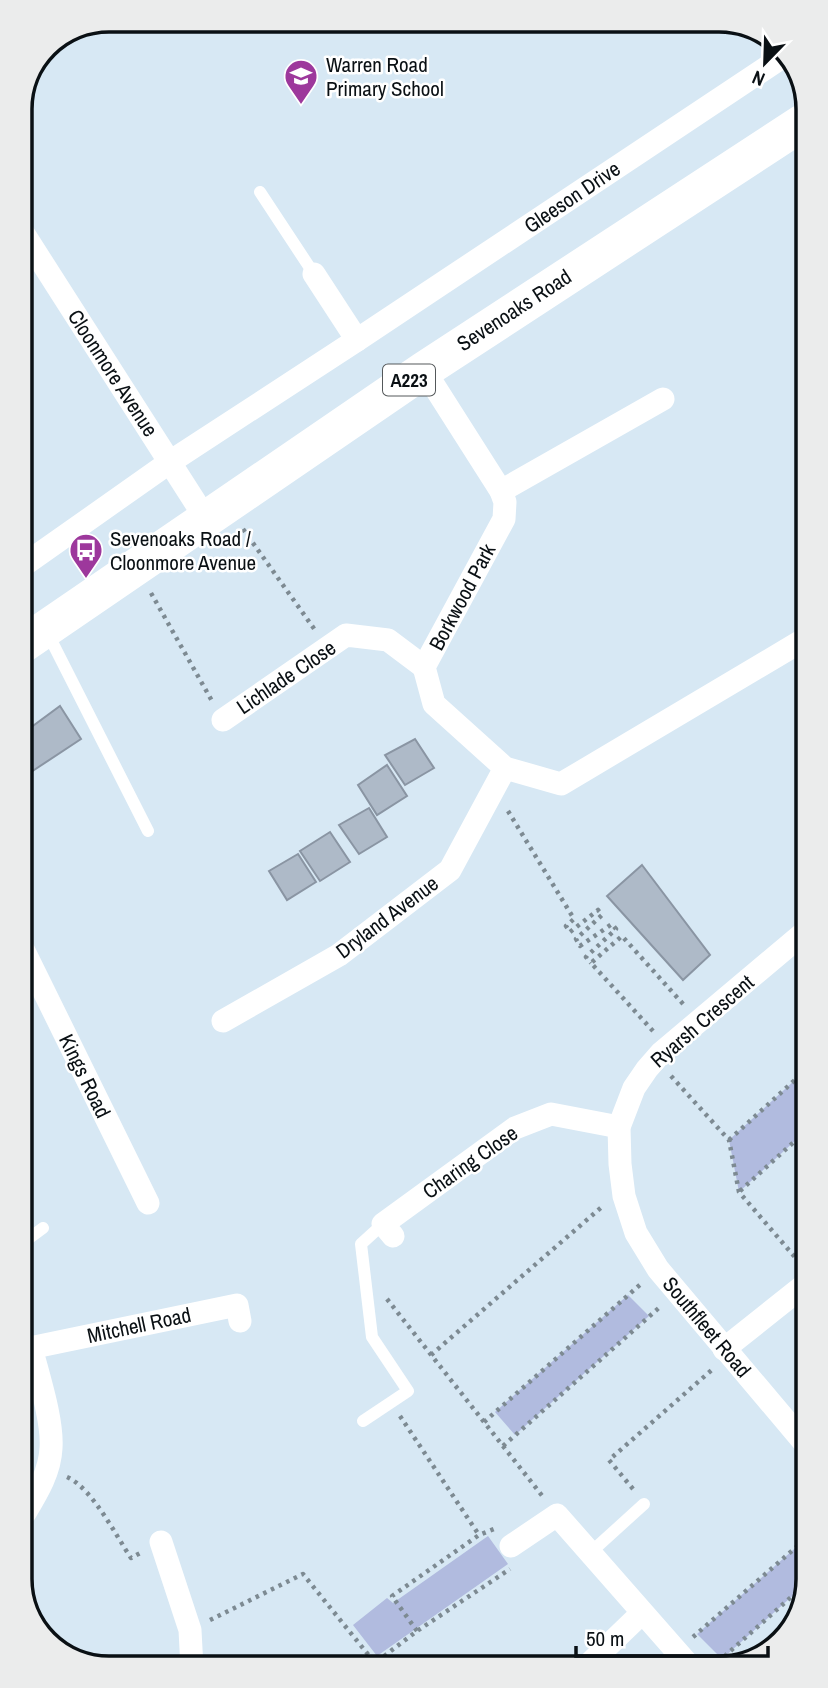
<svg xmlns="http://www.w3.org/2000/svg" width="828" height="1688" font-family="'Archivo Narrow',sans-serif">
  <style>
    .green { fill: #b1bbdf }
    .building { fill: #aebac8; stroke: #8a95a3; stroke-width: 2 }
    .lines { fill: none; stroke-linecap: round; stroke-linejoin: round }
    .path { stroke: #7d8a92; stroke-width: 4.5; stroke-dasharray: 3.5 5; stroke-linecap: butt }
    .service { stroke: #fff; stroke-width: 12 }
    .minor { stroke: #fff; stroke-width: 23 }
    .primary { stroke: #fff; stroke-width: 37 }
    .labels { text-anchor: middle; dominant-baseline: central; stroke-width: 5; stroke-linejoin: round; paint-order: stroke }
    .shield { fill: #fff; stroke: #54585a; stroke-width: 2 }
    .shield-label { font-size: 19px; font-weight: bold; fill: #0a1014 }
    .poi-label { font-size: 21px; fill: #0a1014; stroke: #fff; text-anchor: start }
    .street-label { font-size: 21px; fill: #0a1014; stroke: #fff }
    .rim { fill: none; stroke: #0a1014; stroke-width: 3.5 }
  </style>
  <rect width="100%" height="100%" fill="#d7e8f4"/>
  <g class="green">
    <polygon points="807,1069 807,1130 739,1192 729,1140"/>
    <polygon points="628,1295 649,1316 515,1435 495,1412"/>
    <polygon points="488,1536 508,1564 377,1656 353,1625 387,1598 393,1603"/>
    <polygon points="809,1536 808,1582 722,1659 697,1634"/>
  </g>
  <g class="building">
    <polygon points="60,706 81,739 22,778 22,734"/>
    <polygon points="415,739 434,768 405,785 385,755"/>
    <polygon points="387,765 407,796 377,815 358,785"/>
    <polygon points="369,808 387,837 359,854 339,825"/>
    <polygon points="330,832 350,862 320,881 300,851"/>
    <polygon points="298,854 316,882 287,900 269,871"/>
    <polygon points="642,865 710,955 683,980 607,896"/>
  </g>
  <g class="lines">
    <g class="path">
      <polyline points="243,529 315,630"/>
      <polyline points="151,593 212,701"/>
      <polyline points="508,811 574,919 566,926 570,932 598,910 602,915 576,939 580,946 612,924 616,929 586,957 591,963"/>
      <polyline points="653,1031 591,963 622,936 684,1005"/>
      <polyline points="671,1076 729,1140 739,1192 800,1263"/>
      <polyline points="729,1140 807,1069"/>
      <polyline points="740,1191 807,1130"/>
      <polyline points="387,1299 544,1498"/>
      <polyline points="431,1355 604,1205"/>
      <polyline points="400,1416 479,1535"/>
      <polyline points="484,1422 642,1283"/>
      <polyline points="503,1446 661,1306"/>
      <path d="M 67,1477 C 92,1488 115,1534 131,1558 L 142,1552"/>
      <polyline points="633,1489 609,1460 714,1368"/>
      <polyline points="210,1620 303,1574 375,1663 417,1631 510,1569"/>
      <polyline points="417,1631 392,1596 479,1535 494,1529"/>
      <polyline points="693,1637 809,1536"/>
      <polyline points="718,1662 808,1582"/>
    </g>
    <g class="service">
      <polyline points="260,192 314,274"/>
      <polyline points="47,632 148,831"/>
      <polyline points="24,1242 43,1228"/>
      <polyline points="363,1421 408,1391 372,1337 361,1244 383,1224"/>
      <polyline points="590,1553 644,1504"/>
    </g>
    <g class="minor">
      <polyline points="20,228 206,519"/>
      <polyline points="314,274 357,340"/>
      <polyline points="424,370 501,491 505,502 504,519 424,667 434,704 505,768 561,784 805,639"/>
      <polyline points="501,491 663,399"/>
      <polyline points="21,567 170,462 357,340 787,54"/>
      <polyline points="223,720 346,635 388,640 424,667"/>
      <polyline points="806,931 661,1053 647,1069 634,1088 619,1127 620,1164 624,1196 636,1233 658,1269 808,1447"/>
      <polyline points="23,949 148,1203"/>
      <polyline points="223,1021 339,955 450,870 505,768"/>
      <polyline points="393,1236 383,1224 515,1128 551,1114 619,1127"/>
      <polyline points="25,1349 237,1305 240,1321"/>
      <polyline points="724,1349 807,1283"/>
      <path d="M 25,1513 C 37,1493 50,1472 51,1448 C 53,1420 38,1375 31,1347"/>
      <polyline points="161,1542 190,1630 192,1668"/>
      <polyline points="511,1546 557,1515 687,1663"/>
      <polyline points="589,1664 642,1613"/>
    </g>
    <polyline class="primary" points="22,645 424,370 802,123"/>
  </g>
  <defs>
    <symbol id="school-pin" viewBox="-11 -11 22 30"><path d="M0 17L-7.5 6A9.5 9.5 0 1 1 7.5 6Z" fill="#9d389c" stroke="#fff"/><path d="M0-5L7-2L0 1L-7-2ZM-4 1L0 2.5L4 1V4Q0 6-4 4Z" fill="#fff"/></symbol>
    <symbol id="bus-pin" viewBox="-11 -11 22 30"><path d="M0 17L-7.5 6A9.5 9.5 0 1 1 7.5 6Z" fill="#9d389c" stroke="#fff"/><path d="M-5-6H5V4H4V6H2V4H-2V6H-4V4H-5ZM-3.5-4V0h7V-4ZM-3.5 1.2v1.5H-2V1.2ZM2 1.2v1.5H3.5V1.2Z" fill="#fff"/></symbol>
  </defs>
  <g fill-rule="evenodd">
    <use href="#school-pin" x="282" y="57" width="38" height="52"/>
    <use href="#bus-pin" x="67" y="531" width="38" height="52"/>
  </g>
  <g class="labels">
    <rect class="shield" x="383" y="364.5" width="52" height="31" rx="5"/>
    <g class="shield-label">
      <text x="409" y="380">A223</text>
    </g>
    <g class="poi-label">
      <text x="326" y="64">Warren Road<tspan x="326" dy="24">Primary School</tspan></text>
      <text x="110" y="538">Sevenoaks Road /<tspan x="110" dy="24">Cloonmore Avenue</tspan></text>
    </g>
    <g class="street-label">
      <text transform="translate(572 197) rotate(-34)">Gleeson Drive</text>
      <text transform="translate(514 310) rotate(-33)">Sevenoaks Road</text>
      <text transform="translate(113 373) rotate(57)">Cloonmore Avenue</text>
      <text transform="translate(462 597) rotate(-62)">Borkwood Park</text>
      <text transform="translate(286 677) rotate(-34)">Lichlade Close</text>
      <text transform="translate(387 917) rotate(-37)">Dryland Avenue</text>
      <text transform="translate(702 1021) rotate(-41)">Ryarsh Crescent</text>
      <text transform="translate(85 1076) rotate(64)">Kings Road</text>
      <text transform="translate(470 1162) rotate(-35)">Charing Close</text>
      <text transform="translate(139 1325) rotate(-12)">Mitchell Road</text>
      <text transform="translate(707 1327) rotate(50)">Southfleet Road</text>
    </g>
  </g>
  <path d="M0 0H828V1688H0ZM109 32H719A77 77 0 0 1 796 109V1579A77 77 0 0 1 719 1656H109A77 77 0 0 1 32 1579V109A77 77 0 0 1 109 32Z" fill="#ebecec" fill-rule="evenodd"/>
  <path class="rim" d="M109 32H719A77 77 0 0 1 796 109V1579A77 77 0 0 1 719 1656H109A77 77 0 0 1 32 1579V109A77 77 0 0 1 109 32Z"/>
  <g transform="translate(765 63) rotate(203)" stroke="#ffffff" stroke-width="5" paint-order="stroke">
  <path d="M0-5L12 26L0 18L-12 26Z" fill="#0a1014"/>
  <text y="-10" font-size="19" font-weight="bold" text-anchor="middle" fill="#0a1014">N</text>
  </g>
  <path d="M576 1646v10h192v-10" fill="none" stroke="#0a1014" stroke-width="3.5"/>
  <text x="586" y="1646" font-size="21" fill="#0a1014" stroke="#ffffff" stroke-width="5" paint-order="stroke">50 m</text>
</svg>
